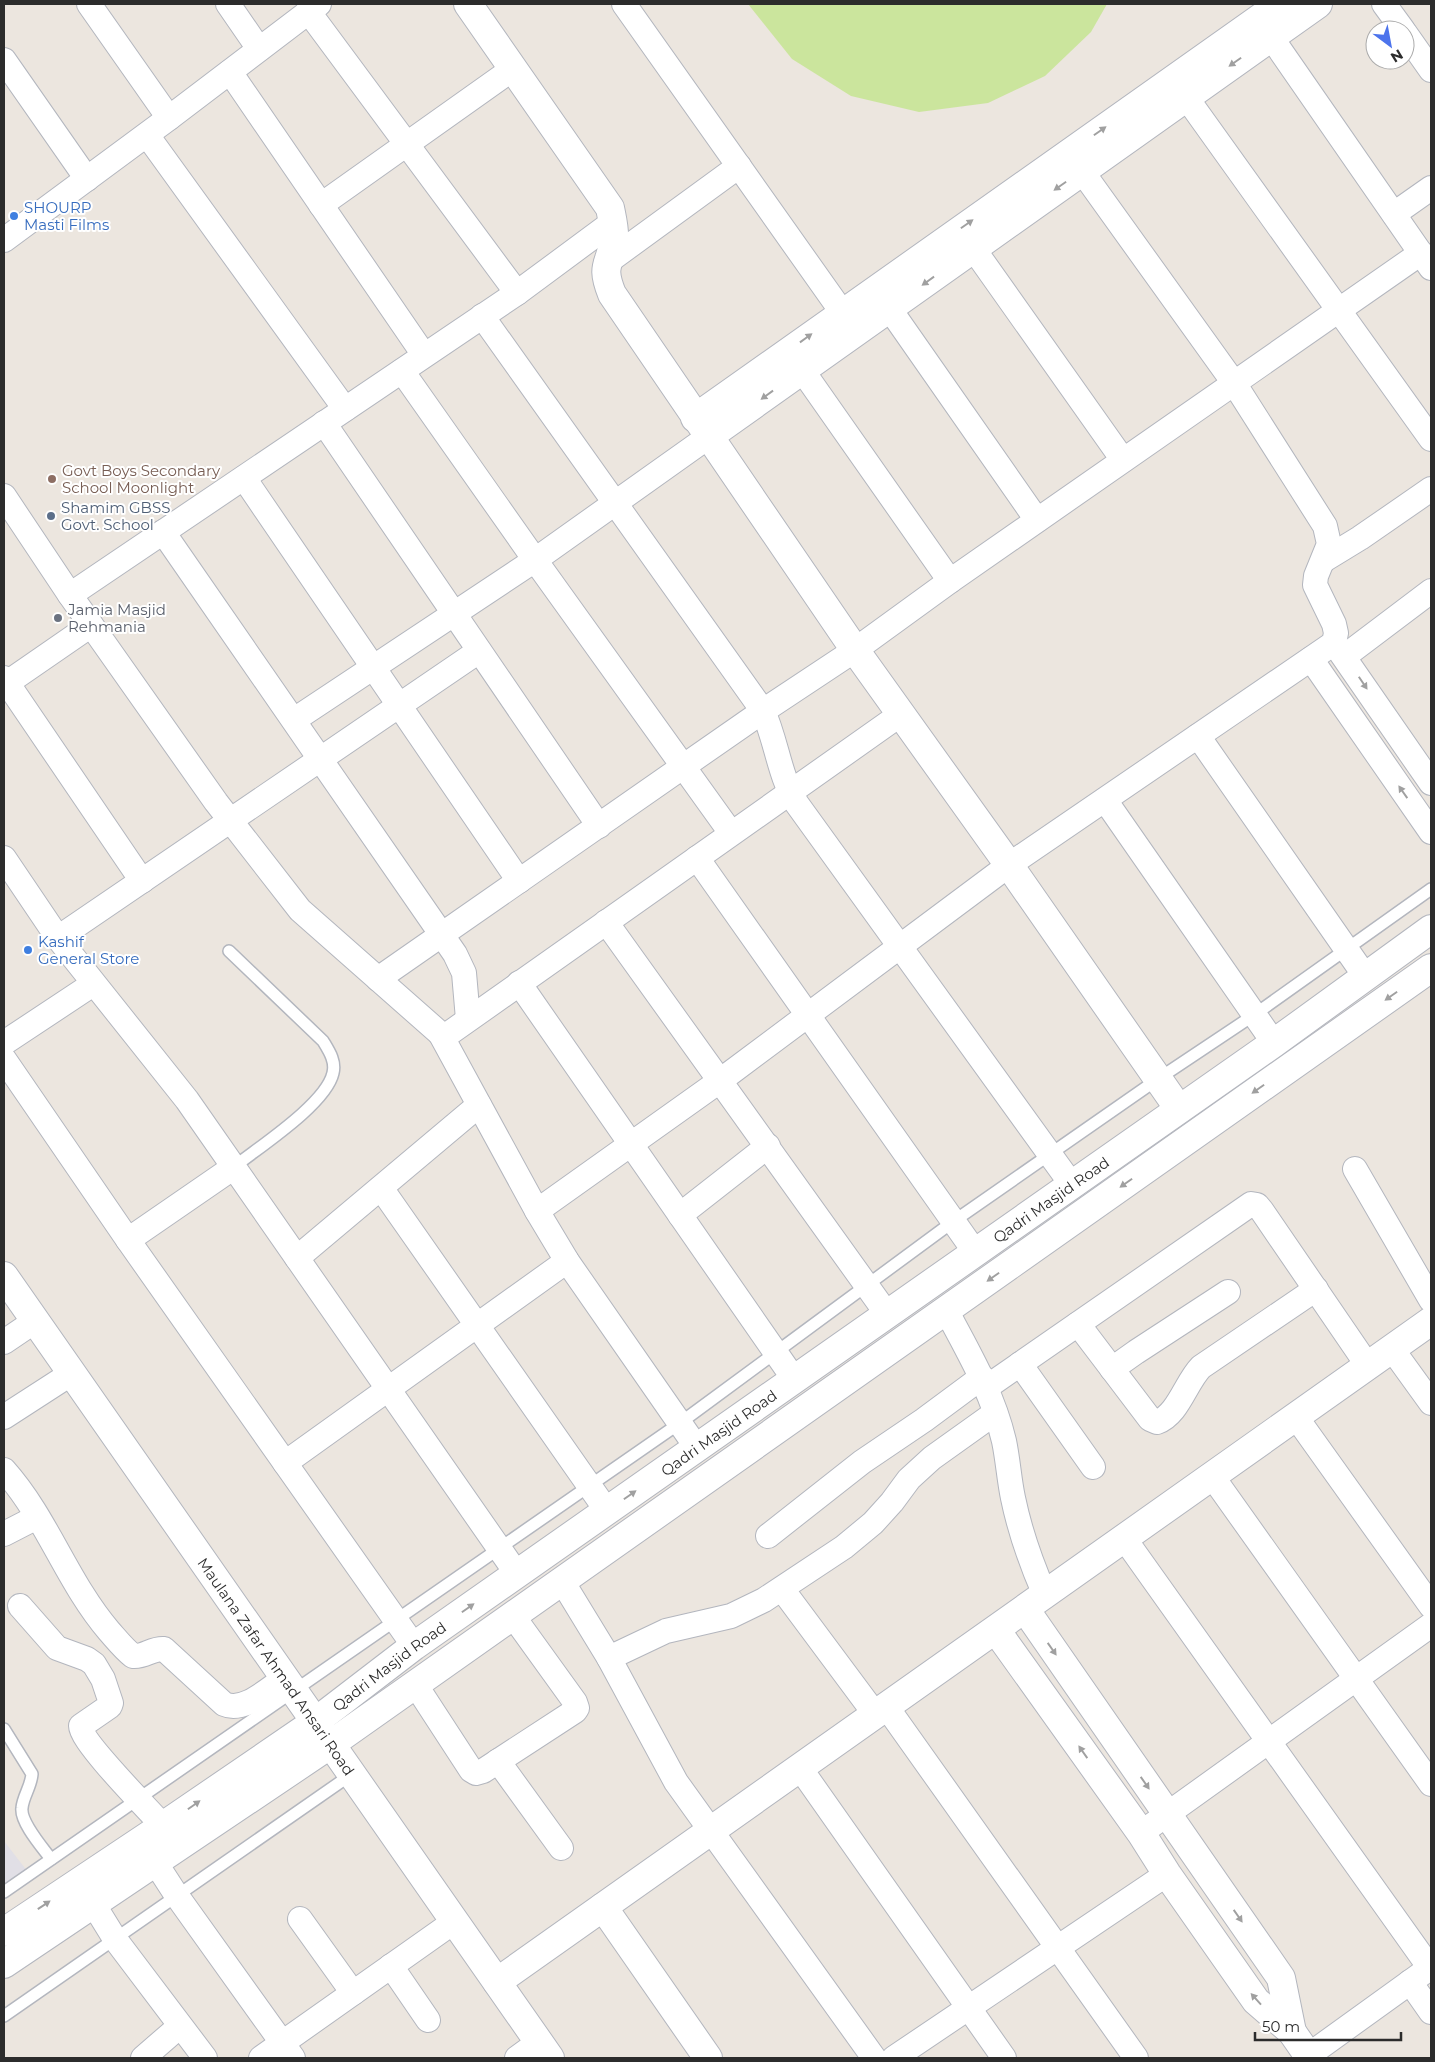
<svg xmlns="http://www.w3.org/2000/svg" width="1435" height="2062" font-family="Montserrat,sans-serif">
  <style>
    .industrial { fill: #e1dfe6 }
    .pitch { fill: #cbe59d }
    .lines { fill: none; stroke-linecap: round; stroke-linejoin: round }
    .lane-casing { stroke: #b3b6be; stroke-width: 14 }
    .street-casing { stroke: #b3b6be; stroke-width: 26 }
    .secondary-casing { stroke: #b3b6be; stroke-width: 30 }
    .lane { stroke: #fff; stroke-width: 11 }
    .street { stroke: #fff; stroke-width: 24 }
    .secondary { stroke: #fff; stroke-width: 28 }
    .oneway { fill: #a0a0a0 }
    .shop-dot { fill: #3f7fe0; stroke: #fff; stroke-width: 2 }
    .education-dot { fill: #8d6e63; stroke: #fff; stroke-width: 2 }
    .service-dot { fill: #5c6f8a; stroke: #fff; stroke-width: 2 }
    .worship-dot { fill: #6b7280; stroke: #fff; stroke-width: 2 }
    .labels { text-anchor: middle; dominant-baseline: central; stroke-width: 4; stroke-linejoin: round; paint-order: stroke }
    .shop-label { font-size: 15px; fill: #366cbe; stroke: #fff; text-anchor: start }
    .education-label { font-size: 15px; fill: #785e54; stroke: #fff; text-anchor: start }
    .service-label { font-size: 15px; fill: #4e5e75; stroke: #fff; text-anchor: start }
    .worship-label { font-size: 15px; fill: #5b616d; stroke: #fff; text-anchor: start }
    .street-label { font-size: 15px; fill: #2c2c2c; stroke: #fff }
  </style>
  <rect width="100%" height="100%" fill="#ece6df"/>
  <polygon class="industrial" points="4,1841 31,1876 4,1894"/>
  <polygon class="pitch" points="748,4 1107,4 1091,32 1045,76 988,103 919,112 851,96 792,59"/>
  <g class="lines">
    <defs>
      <g id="lane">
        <path d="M 229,951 L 323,1041 C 329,1051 336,1061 333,1073 C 326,1104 259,1147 234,1167"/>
        <path d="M 4,1729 L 32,1774 C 31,1787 23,1796 22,1808 C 20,1822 42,1847 51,1859"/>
        <polyline points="4,1892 680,1423 954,1221 1158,1079 1254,1015 1431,889"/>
        <polyline points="4,2016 352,1774"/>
      </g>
      <g id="street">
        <polyline points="89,4 169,118"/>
        <polyline points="228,4 259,49"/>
        <polyline points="624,4 854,329"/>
        <polyline points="1384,4 1403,30"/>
        <polyline points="308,11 517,293"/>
        <polyline points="1405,33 1431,70"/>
        <polyline points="1271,37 1431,268"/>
        <polyline points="4,60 87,179"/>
        <polyline points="230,72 424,355"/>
        <polyline points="1186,97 1431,439"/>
        <polyline points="147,135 345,409"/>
        <polyline points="321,205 514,68"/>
        <polyline points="1394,214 1431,188"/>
        <polyline points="4,240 169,118 319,4"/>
        <polyline points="973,248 1123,460"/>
        <polyline points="606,263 739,166"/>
        <polyline points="889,308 1037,520"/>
        <path d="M 482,316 L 763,711 C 777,742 779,776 797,804 L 1072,1185"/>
        <polyline points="802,370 950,581"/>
        <polyline points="402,371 535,560 731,833"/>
        <polyline points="324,423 599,826"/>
        <polyline points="244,478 519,881"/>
        <polyline points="4,496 70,595 216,802 300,910 444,1037 901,714"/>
        <polyline points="163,532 455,954 464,973 468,1019"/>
        <polyline points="1324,560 1360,538 1431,489"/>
        <polyline points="70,595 517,293 613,222"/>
        <polyline points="1334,643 1431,783"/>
        <polyline points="1345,656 1431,591"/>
        <polyline points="1311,659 1431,832"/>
        <polyline points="4,678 142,881"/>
        <polyline points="4,685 91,625"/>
        <polyline points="294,720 535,560 708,437"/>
        <polyline points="1198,736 1365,976"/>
        <polyline points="1105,800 1274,1043"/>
        <polyline points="4,858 58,938 187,1100 517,1574"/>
        <polyline points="697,858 975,1252"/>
        <polyline points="606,922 887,1314"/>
        <polyline points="58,938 479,651"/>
        <polyline points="378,979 763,711 855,650 950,581 1421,253"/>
        <polyline points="519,983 794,1379"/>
        <polyline points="441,1035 537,1211 567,1261 697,1448"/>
        <polyline points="4,1043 93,984"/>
        <polyline points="4,1059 128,1240 414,1646"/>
        <polyline points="1355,1169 1431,1300"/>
        <polyline points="381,1188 607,1511"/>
        <polyline points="537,1211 721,1080 1009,865 1334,643 1336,633 1334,624 1315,585 1316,576 1329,544 1325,526 1234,383 1071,156"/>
        <polyline points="680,1215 768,1146"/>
        <polyline points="128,1240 234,1167"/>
        <polyline points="297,1258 479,1105"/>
        <path d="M 946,1310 C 969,1353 993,1394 1004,1441 C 1008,1460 1009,1479 1013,1498 C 1020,1532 1031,1563 1045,1595"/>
        <path d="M 1078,1324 L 1150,1419 L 1157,1422 C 1178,1415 1186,1382 1201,1367 L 1316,1289"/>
        <polyline points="4,1342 35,1321"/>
        <polyline points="1392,1349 1431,1403"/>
        <polyline points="1020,1364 1093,1467"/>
        <polyline points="1112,1369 1136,1352 1228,1292"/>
        <polyline points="987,1387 1251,1204 1257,1205 1262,1211 1368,1366"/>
        <polyline points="4,1417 72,1373"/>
        <polyline points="1296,1417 1431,1606"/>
        <polyline points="285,1463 567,1261"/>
        <path d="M 4,1470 C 47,1518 67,1582 109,1631 C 117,1640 124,1649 133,1656 C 145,1657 152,1648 164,1649 L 224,1704 C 244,1713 268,1689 285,1678"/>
        <polyline points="1212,1476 1431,1784"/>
        <polyline points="4,1534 37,1517"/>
        <polyline points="768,1536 862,1462 924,1420 982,1377"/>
        <polyline points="1124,1538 1430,1968"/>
        <polyline points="562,1581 609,1658 676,1782 874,2058"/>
        <polyline points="782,1589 875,1714"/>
        <path d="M 20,1606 L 57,1648 L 87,1659 L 94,1664 L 103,1679 L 111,1703 L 110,1706 L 81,1726 C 81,1742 149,1810 163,1826"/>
        <polyline points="609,1658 666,1631 731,1616 764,1600 844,1547 873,1523 892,1502 909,1479 932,1458 995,1413"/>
        <polyline points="415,1684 471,1770 476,1773 483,1771 575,1711 577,1708 575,1702 513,1616"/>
        <polyline points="886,1706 1136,2058"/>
        <polyline points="498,1761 561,1848"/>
        <polyline points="800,1768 1004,2058"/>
        <polyline points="1141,1833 1431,1625"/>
        <polyline points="155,1862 177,1896 293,2058"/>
        <polyline points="94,1905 115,1939 205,2058"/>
        <polyline points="300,1919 353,1993"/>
        <polyline points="391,1966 428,2020"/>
        <polyline points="1410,1982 1431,2012"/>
        <polyline points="1309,2055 1431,1967"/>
        <polyline points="143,2058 180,2026"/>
        <polyline points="261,2058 455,1921"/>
        <polyline points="517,2058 539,2042"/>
        <polyline points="894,2058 1167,1874"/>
      </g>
      <g id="secondary">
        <path d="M 468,4 L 610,208 C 612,218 615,230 614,240 C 610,266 600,264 612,294 L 855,650 L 1009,865 L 1179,1109"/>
        <polyline points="695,418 1280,4"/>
        <polyline points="708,437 1318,4"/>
        <path id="s1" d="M 4,1276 L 550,2058"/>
        <polyline points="1025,1609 1281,1978 1292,2032"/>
        <polyline points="996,1630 1141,1833 1167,1874 1256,2001 1292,2032 1310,2058"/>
        <polyline points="603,1907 708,2058"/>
        <path id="s2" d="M 4,1932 L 163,1826 L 315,1722 L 414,1646 L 1274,1043 L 1431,929"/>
        <polyline points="4,1964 331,1744 1431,968"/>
        <polyline points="497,1982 1431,1321"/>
      </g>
    </defs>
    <use href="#lane" class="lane-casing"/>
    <use href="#street" class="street-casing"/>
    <use href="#secondary" class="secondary-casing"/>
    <use href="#lane" class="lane"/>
    <use href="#street" class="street"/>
    <use href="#secondary" class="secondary"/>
  </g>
  <defs><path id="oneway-solid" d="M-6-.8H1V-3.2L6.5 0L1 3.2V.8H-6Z" transform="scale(1.25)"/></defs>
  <g class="oneway">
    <use href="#oneway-solid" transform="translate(1235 62) rotate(145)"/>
    <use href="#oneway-solid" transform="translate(1100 131) rotate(-35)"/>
    <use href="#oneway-solid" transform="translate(1060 186) rotate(145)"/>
    <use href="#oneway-solid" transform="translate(967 224) rotate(-35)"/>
    <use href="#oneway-solid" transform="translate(928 281) rotate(144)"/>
    <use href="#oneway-solid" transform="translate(806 338) rotate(-36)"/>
    <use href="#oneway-solid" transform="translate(767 395) rotate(144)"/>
    <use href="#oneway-solid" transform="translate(1363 683) rotate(56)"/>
    <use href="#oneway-solid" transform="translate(1403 792) rotate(-125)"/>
    <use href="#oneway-solid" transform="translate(1391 996) rotate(145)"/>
    <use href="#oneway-solid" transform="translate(1258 1089) rotate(145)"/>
    <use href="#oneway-solid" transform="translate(1126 1183) rotate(145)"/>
    <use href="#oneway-solid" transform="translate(993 1277) rotate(145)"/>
    <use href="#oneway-solid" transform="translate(630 1495) rotate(-35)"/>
    <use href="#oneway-solid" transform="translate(468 1608) rotate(-35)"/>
    <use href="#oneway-solid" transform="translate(1052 1649) rotate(55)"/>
    <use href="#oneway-solid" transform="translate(1083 1752) rotate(-125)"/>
    <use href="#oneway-solid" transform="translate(1145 1783) rotate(55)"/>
    <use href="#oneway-solid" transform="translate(194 1805) rotate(-35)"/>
    <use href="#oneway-solid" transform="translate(44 1905) rotate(-34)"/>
    <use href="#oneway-solid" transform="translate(1238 1916) rotate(55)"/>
    <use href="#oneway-solid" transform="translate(1256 1999) rotate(-132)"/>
  </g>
  <g class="shop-dot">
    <circle cx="14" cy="216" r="5"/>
    <circle cx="28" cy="950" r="5"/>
  </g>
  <circle class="education-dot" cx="52" cy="479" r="5"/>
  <circle class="service-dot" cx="51" cy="516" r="5"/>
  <circle class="worship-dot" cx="58" cy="618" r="5"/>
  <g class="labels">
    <g class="shop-label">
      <text x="24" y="207">SHOURP<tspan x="24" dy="17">Masti Films</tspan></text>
      <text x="38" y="941">Kashif<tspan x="38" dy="17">General Store</tspan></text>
    </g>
    <g class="education-label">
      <text x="62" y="470">Govt Boys Secondary<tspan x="62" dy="17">School Moonlight</tspan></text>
    </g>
    <g class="service-label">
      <text x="61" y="507">Shamim GBSS<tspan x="61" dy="17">Govt. School</tspan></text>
    </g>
    <g class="worship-label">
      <text x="68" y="609">Jamia Masjid<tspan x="68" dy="17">Rehmania</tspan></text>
    </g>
    <g class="street-label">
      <text stroke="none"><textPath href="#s2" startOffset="1278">Qadri Masjid Road</textPath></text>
      <text stroke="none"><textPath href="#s2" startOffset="872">Qadri Masjid Road</textPath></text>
      <text stroke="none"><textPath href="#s1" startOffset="476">Maulana Zafar Ahmad Ansari Road</textPath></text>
      <text stroke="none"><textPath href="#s2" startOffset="468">Qadri Masjid Road</textPath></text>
    </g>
  </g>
  <rect width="1435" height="2062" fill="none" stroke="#2c2c2c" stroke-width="10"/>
  <g transform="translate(1390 45) rotate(148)"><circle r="24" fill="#ffffff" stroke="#ababab"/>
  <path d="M0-4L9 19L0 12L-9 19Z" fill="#4d74ec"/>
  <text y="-8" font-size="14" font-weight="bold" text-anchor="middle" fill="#2c2c2c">N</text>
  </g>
  <path d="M1255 2032v8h146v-8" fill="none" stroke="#2c2c2c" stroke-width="2.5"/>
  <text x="1262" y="2032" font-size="15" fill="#2c2c2c" stroke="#ffffff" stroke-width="4" paint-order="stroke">50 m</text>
</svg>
